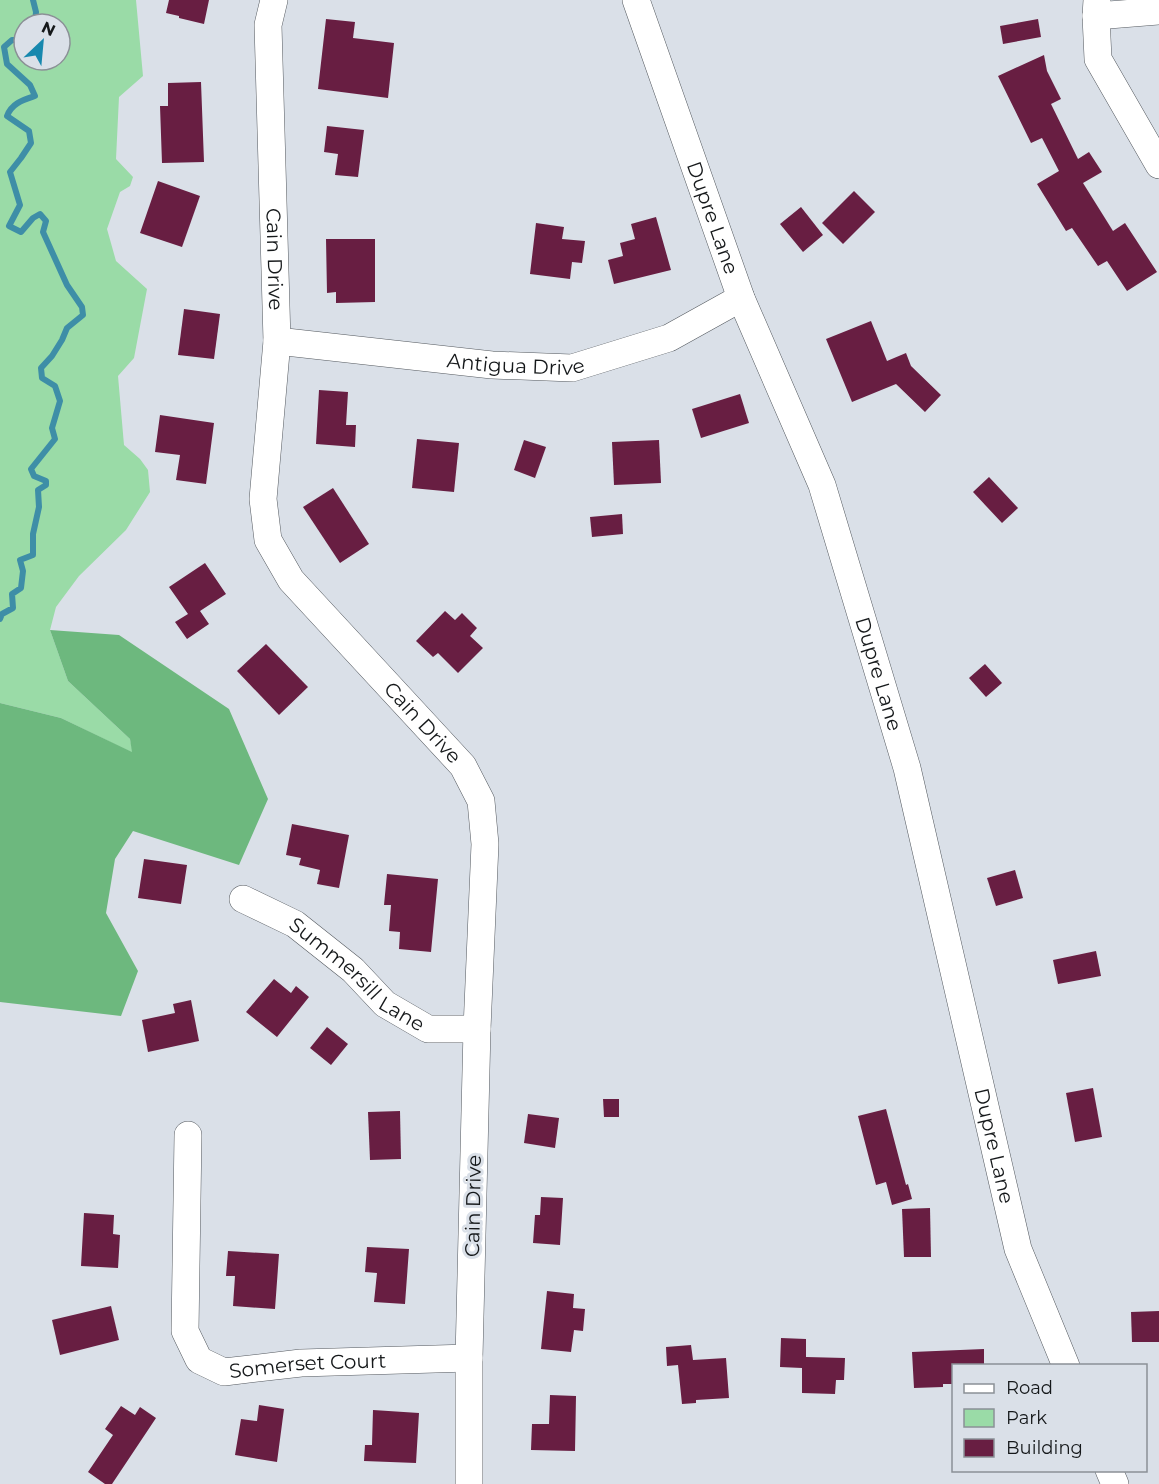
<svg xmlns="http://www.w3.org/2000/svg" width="1159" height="1484" font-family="Montserrat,sans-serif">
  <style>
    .green { fill: #9adba7; fill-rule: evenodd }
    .forest { fill: #6db87e }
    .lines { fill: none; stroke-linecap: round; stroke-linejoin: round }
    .stream { stroke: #3e8ea7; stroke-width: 6 }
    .building { fill: #681e42 }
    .minor-casing { stroke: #54595f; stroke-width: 28 }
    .minor { stroke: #fff; stroke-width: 27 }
    .labels { text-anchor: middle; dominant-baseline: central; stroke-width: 6; stroke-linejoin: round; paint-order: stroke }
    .street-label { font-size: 20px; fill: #15181a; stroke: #dae0e8 }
  </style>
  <rect width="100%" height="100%" fill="#dae0e8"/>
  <path class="green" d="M 0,0 L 136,0 L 143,76 L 119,97 L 116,159 L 133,177 L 130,186 L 120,192 L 107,229 L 116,261 L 147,289 L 134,358 L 118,376 L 124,445 L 140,459 L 148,470 L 150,492 L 126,530 L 79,576 L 56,607 L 50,630 L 68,681 L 130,739 L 133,753 L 61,718 L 0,703 ZM 24,24 L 60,24 L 60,60 L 24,60 Z"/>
  <polygon class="forest" points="50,630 119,635 229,709 268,799 239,865 133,831 115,859 106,913 138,971 121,1016 0,1002 0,703 61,718 132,752 130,739 68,681"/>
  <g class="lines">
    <g class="stream">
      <polyline points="33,0 36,12 35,24"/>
      <path d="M 0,619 L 2,614 L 13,608 L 12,594 L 21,588 L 23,571 L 20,560 L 33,555 L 33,534 L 39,507 L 38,490 L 46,485 L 46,481 L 34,476 L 31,469 L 55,439 L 52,428 L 60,401 L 55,386 L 42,378 L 41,368 L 52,356 L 62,340 L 67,328 L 83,315 L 82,307 L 67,285 L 43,232 L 46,221 L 40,214 L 33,218 L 21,232 L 9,226 L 20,205 L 10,172 L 21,158 L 31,143 L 29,131 L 7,116 C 12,103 23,100 35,96 L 30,85 L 7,64 L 4,47 L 12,40 L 24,40"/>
    </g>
  </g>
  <g class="building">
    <polygon points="169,0 209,0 204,24 179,18 179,16 166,13"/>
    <polygon points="326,19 355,22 353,38 394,43 388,98 318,89"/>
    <polygon points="1038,19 1041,37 1003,44 1000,26"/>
    <polygon points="1044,55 1047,71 1061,99 1051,104 1078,159 1089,152 1102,172 1083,183 1113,231 1125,223 1157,272 1127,291 1107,261 1098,266 1072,228 1066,231 1037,184 1059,171 1042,138 1031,143 998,76"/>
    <polygon points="201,82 204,162 162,163 160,106 168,106 168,83"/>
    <polygon points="327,126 364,130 358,177 335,175 338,154 324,152"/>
    <polygon points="158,181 200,196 182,247 140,233"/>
    <polygon points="854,191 875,212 843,244 822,223"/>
    <polygon points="801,207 823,235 803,252 780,224"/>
    <polygon points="656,217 671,270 614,284 608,260 623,256 620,243 635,239 631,224"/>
    <polygon points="536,223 564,227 562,239 585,241 582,263 572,262 570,279 530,274"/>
    <polygon points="326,239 375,239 375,302 336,303 336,292 327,293"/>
    <polygon points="184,309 220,314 214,359 178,355"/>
    <polygon points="871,321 887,361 906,353 911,366 941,395 925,412 896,384 852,402 826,339"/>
    <polygon points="319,390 348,392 346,425 356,425 355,447 316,444"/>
    <polygon points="740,394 749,423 701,438 692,409"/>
    <polygon points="160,415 214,423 206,484 176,480 180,455 155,452"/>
    <polygon points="417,439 459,443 454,492 412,488"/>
    <polygon points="524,440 546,447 535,478 514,470"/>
    <polygon points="659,440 661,483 614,485 612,442"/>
    <polygon points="989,477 1018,508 1002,523 973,492"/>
    <polygon points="333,488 369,544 340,563 303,507"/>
    <polygon points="622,514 623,534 592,537 590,517"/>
    <polygon points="205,563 226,594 200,611 209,624 187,639 175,622 188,614 169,587"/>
    <polygon points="445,611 455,620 462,613 477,628 470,636 483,648 458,673 438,653 433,657 416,641"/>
    <polygon points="266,644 308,687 279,715 237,671"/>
    <polygon points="985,664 1002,683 986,697 969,678"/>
    <polygon points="292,824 349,835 339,888 317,884 320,870 299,865 301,858 286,855"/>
    <polygon points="144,859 187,865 181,904 138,898"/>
    <polygon points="1015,870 1023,898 996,906 987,878"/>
    <polygon points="387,874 438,879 431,952 399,949 400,932 389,931 391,905 384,905"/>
    <polygon points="1096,951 1101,976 1058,984 1053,960"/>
    <polygon points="274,979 291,993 296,986 309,997 277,1037 246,1012"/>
    <polygon points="191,1000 199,1041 148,1052 142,1020 175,1013 173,1004"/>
    <polygon points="327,1027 348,1044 331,1065 310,1048"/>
    <polygon points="1093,1088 1102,1137 1075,1142 1066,1093"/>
    <polygon points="603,1099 619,1099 619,1117 604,1117"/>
    <polygon points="886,1109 906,1185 908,1184 912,1199 892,1205 886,1182 876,1185 858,1116"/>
    <polygon points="400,1111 401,1159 370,1160 368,1112"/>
    <polygon points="528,1114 559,1118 555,1148 524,1143"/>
    <polygon points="541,1197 563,1198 560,1245 533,1243 535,1215 540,1215"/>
    <polygon points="930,1208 931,1257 904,1257 902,1209"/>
    <polygon points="84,1213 114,1215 113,1234 120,1235 118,1268 81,1266"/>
    <polygon points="367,1247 409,1249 405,1304 374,1302 377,1273 365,1272"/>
    <polygon points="228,1251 279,1254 275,1309 233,1306 235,1276 226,1276"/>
    <polygon points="547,1291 574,1294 573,1308 585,1309 583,1331 574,1330 571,1352 541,1349"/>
    <polygon points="111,1306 119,1340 60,1355 52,1320"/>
    <polygon points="1159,1311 1159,1342 1132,1342 1131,1312"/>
    <polygon points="781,1338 806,1339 806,1357 845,1358 844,1380 836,1380 835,1394 802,1393 802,1368 780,1367"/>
    <polygon points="691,1345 693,1360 726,1358 729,1398 696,1400 696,1403 682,1404 678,1365 667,1366 666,1347"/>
    <polygon points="984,1349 984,1365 954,1365 954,1384 943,1384 943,1387 914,1388 912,1352"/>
    <polygon points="550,1395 576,1396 575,1451 531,1450 532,1424 549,1424"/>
    <polygon points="259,1405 284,1409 277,1462 235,1455 241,1419 257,1421"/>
    <polygon points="121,1406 135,1415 140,1407 156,1418 112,1484 105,1484 88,1472 113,1435 105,1429"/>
    <polygon points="373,1410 419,1413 416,1463 364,1461 365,1445 372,1445"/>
  </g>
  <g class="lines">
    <defs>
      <g id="minor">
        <path id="s1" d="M 274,0 L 268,25 L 277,341 L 263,499 L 268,540 L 291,580 L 463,766 L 481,801 L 485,844 L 477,1029 L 469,1358 L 469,1484"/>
        <path id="s2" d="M 636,0 L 741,298 L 822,485 L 907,768 L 1018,1249 L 1066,1366"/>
        <polyline points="1097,0 1096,16 1098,59 1159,165"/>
        <polyline points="1096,16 1159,11"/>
        <path id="s3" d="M 277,341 L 492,365 L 572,368 L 669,338 L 741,298"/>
        <path id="s4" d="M 243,899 L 295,924 L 353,970 L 385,1004 L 428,1029 L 477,1029"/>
        <path id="s5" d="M 188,1135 L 185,1331 L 199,1360 L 224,1372 L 301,1363 L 469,1358"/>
        <polyline points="1109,1470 1115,1484"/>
      </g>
    </defs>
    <use href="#minor" class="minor-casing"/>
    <use href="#minor" class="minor"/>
  </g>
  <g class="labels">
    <g class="street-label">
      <text stroke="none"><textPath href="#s2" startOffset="231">Dupre Lane</textPath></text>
      <text stroke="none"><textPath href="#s1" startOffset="260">Cain Drive</textPath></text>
      <text stroke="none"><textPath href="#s3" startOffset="240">Antigua Drive</textPath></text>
      <text stroke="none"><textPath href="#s2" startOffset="717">Dupre Lane</textPath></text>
      <text stroke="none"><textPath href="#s1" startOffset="782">Cain Drive</textPath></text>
      <text stroke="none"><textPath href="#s4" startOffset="138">Summersill Lane</textPath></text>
      <text stroke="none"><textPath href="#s2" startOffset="1203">Dupre Lane</textPath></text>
      <text transform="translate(473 1206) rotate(-89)">Cain Drive</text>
      <text stroke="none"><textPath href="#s5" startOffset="340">Somerset Court</textPath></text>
    </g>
  </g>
  <rect x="952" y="1364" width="195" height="108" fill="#dae0e8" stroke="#8b9096" stroke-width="1.5"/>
  <rect x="964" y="1384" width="30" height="9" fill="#ffffff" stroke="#8b9096" stroke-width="1.5"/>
  <text x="1006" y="1394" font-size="18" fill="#15181a">Road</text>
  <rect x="964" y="1409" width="30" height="18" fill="#9adba7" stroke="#8b9096" stroke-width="1.5"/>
  <text x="1006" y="1424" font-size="18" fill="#15181a">Park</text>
  <rect x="964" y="1439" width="30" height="18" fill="#681e42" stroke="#8b9096" stroke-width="1.5"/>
  <text x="1006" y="1454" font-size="18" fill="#15181a">Building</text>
  <g transform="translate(42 42) rotate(26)"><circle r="28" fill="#dae0e8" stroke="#8b9096" stroke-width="1.5"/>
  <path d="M0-4.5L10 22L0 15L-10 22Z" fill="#1788ae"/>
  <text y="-9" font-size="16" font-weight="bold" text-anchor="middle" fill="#15181a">N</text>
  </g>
</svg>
